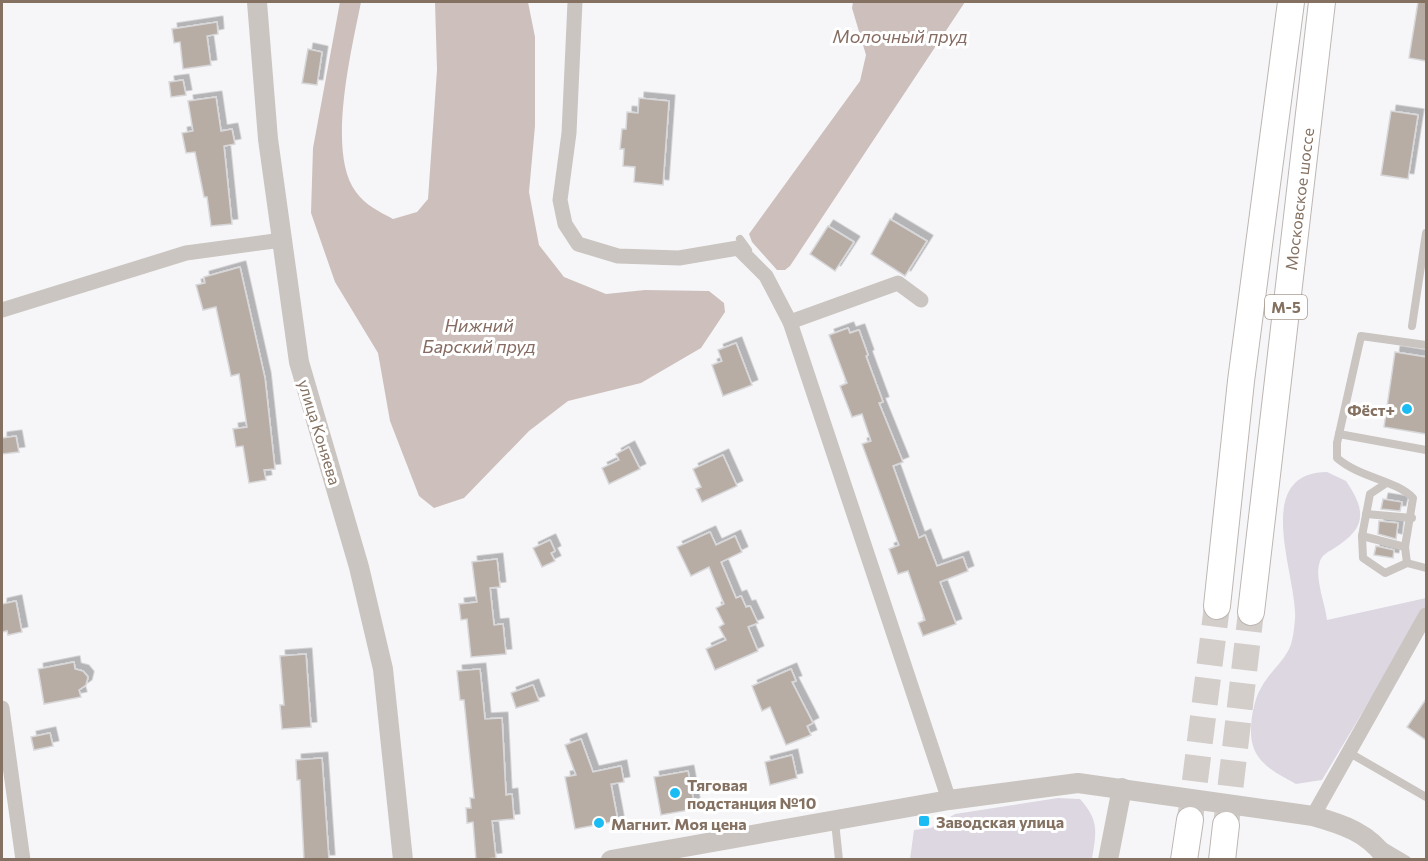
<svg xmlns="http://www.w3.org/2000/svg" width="1428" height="861" font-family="Commissioner,sans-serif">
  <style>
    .green { fill: #ddd7e1 }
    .water { fill: #cdc0bc }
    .building { fill: #b7ada5; stroke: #d8d8db; stroke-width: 1.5; filter: url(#shadow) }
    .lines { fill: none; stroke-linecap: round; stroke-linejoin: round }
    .trunk-tunnel { stroke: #d4cecb; stroke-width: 26; stroke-dasharray: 26 13; stroke-linecap: butt }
    .trunk-casing { stroke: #bcb6b2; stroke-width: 28 }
    .service { stroke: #cac5c1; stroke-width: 8 }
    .minor { stroke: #cac5c1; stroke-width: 15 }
    .tertiary { stroke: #cac5c1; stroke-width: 20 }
    .trunk { stroke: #fff; stroke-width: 26 }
    .poi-dot { fill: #1bbcf3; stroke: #fff; stroke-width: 2 }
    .labels { text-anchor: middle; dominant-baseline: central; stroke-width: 6; stroke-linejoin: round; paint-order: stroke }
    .shield { fill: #fff; stroke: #a99c90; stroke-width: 1.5 }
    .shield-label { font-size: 15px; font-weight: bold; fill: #847161 }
    .street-label { font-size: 16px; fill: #847161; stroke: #fff }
    .poi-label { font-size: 16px; font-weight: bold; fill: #847161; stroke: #fff; text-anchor: start }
    .water-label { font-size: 18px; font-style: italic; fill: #856b61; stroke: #fff }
  </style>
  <defs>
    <filter id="shadow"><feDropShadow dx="5.5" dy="-5.5" stdDeviation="0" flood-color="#0004"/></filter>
  </defs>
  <rect width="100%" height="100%" fill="#f6f6f9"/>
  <g class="green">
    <path d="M 1327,472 L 1346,481 C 1368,513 1365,529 1333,549 C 1328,552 1322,555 1320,561 C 1314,578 1325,602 1327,620 L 1426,598 L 1426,606 L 1322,780 L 1296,784 C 1277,773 1257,765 1252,742 C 1249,727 1253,701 1261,688 C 1268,674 1281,664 1288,651 C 1293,643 1294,629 1295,619 C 1298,577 1250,473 1327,472 Z"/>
    <path d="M 1058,798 L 1080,799 C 1100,821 1096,833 1092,859 L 910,859 L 914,830 L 931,828 L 955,814 Z"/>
  </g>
  <g class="water">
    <path d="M 340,2 L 361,2 C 352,48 326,153 356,192 C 365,205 380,212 393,219 L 417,212 L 428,199 L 437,70 L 435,2 L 528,2 L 535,37 L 535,126 L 529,192 L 539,245 L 564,277 L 606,294 L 645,290 L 709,291 L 724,303 L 725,312 L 701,348 L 641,383 L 568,401 L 529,431 L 464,498 L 434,508 L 419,496 L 390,421 L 378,353 L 335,282 L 311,213 L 313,148 Z"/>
    <polygon points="853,2 965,2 790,266 785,270 777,270 752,242 749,234 860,81 866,55 852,8"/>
  </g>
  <g class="building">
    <polygon points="1418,2 1426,2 1426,61 1409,58"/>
    <polygon points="217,22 218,34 207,36 211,65 183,69 180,42 174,43 172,29"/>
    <polygon points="308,49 322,52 317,85 302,83"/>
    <polygon points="183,80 186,95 171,97 169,82"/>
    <polygon points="216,97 221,131 232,129 235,144 224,146 232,224 211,226 207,197 204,197 195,152 186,153 182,133 193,131 188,101"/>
    <polygon points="639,98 669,101 663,185 634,182 635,167 623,166 624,149 620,149 622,129 626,129 627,112 638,113"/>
    <polygon points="1391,111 1418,115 1408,179 1381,175"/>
    <polygon points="890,219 927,241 905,276 871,254"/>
    <polygon points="828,226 854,242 835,271 810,254"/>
    <polygon points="240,267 265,378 275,469 264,470 266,480 249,483 243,446 236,447 233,429 247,427 239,374 231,376 216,307 203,310 196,285 205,283 204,277"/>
    <polygon points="848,328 850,333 859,330 868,355 866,356 883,402 879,403 903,462 893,466 919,538 925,535 937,566 963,557 968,571 940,582 956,624 923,636 918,623 925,620 908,571 898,574 889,549 899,545 862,444 871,441 862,414 852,417 840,386 847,383 829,335"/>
    <polygon points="736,343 752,385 723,396 712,365 722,361 718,350"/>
    <polygon points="1395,352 1426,357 1426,434 1384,427"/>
    <polygon points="16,436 19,452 2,454 2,438"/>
    <polygon points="629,447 640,469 609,484 602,468 619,460 616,454"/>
    <polygon points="723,455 737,486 702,502 696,489 701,487 693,469"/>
    <polygon points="1383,499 1402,502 1400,511 1381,509"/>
    <polygon points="1379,521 1398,523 1396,539 1378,534"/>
    <polygon points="710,532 716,545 735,536 742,552 721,562 736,598 741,596 746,607 750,606 758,623 748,627 758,651 715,670 706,649 726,640 719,627 724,624 716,608 724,604 709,567 691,576 677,547"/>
    <polygon points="550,540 555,551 551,553 555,561 542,567 533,548"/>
    <polygon points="1376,546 1394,550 1393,558 1374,555"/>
    <polygon points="497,559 500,587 490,588 494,625 503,624 506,654 471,657 467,619 461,620 459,604 477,602 472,562"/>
    <polygon points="16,601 22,632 8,635 7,631 2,632 2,604"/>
    <polygon points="306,654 311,727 282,729 280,705 284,705 280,656"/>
    <polygon points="74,662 75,669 83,671 88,677 86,685 79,690 81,697 44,704 38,669"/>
    <polygon points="480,669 485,719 502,718 506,795 512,794 514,819 492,821 496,858 476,860 473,822 467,823 466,808 471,808 470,798 474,798 464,700 460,700 457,671"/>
    <polygon points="791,669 796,681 792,682 813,723 807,726 811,735 786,745 770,707 762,711 752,686"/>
    <polygon points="533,685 539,701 516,708 511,693"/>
    <polygon points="1426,699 1426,740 1407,727"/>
    <polygon points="50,733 53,746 34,750 31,737"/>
    <polygon points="581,739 593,772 621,766 624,782 611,784 618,821 575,829 565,777 576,775 565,745"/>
    <polygon points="792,755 797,778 770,785 765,762"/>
    <polygon points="322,758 329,860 304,860 300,780 297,780 296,760"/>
    <polygon points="688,771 695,809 661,815 654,777"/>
  </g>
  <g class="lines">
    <g class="trunk-tunnel">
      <polyline points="1190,820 1217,606"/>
      <polyline points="1226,825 1251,612"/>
    </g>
    <defs>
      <g id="trunk">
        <polyline points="1217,606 1241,381 1291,2"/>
        <polyline points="1251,612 1322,2"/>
        <polyline points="1184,860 1190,820"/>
        <polyline points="1222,860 1226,825"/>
      </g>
    </defs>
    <use href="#trunk" class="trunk-casing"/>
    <g class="service">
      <polyline points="740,239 748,250"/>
      <polyline points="1412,326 1426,233"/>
      <polyline points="1339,434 1426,450"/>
      <polyline points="1385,484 1370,494 1362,536 1363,558 1385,573 1407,563 1426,568"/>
      <polyline points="1366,514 1412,518"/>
      <polyline points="1362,536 1405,547"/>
      <path d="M 1407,563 L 1405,547 L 1413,498 C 1396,480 1360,478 1337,458 L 1337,443 L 1361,336 L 1426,345"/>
      <polyline points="1348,752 1426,797"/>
      <polyline points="835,822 839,860"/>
      <polyline points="1385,847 1407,860"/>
    </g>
    <g class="minor">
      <polyline points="575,2 569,133 560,200 565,224 578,244 618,256 679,258 738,248 766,276 790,322 949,800"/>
      <polyline points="2,310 186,253 282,240"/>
      <polyline points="790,322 898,283 921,300"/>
      <polyline points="2,708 23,860"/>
      <polyline points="1313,816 1426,615"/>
    </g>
    <g class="tertiary">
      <polyline points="257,2 268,139 299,362 359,567 383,669 403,860"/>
      <path d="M 611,860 L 949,800 L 1078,783 L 1313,816 C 1342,824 1370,833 1387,860"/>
      <polyline points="1108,860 1122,788"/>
    </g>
    <use href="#trunk" class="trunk"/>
  </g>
  <g class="poi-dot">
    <circle cx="1407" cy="409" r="6"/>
    <circle cx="675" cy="793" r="6"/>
    <rect x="918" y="815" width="12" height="12" rx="3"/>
    <circle cx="599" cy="823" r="6"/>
  </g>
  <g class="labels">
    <rect class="shield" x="1265" y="295" width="42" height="24" rx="4.5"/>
    <g class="shield-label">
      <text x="1286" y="307">М-5</text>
    </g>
    <g class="street-label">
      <text transform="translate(1299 199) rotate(-83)">Московское шоссе</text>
      <text transform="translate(320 432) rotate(73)">улица Коняева</text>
    </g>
    <g class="poi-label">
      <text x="1395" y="409" text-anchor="end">Фёст+</text>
      <text x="687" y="784">Тяговая<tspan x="687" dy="18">подстанция №10</tspan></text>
      <text x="936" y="821">Заводская улица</text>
      <text x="611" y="823">Магнит. Моя цена</text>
    </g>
    <g class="water-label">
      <text x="900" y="36">Молочный пруд</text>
      <text x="479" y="325">Нижний<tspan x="479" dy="21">Барский пруд</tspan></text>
    </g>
  </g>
  <rect width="1428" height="861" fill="none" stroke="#847161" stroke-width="6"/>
</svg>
